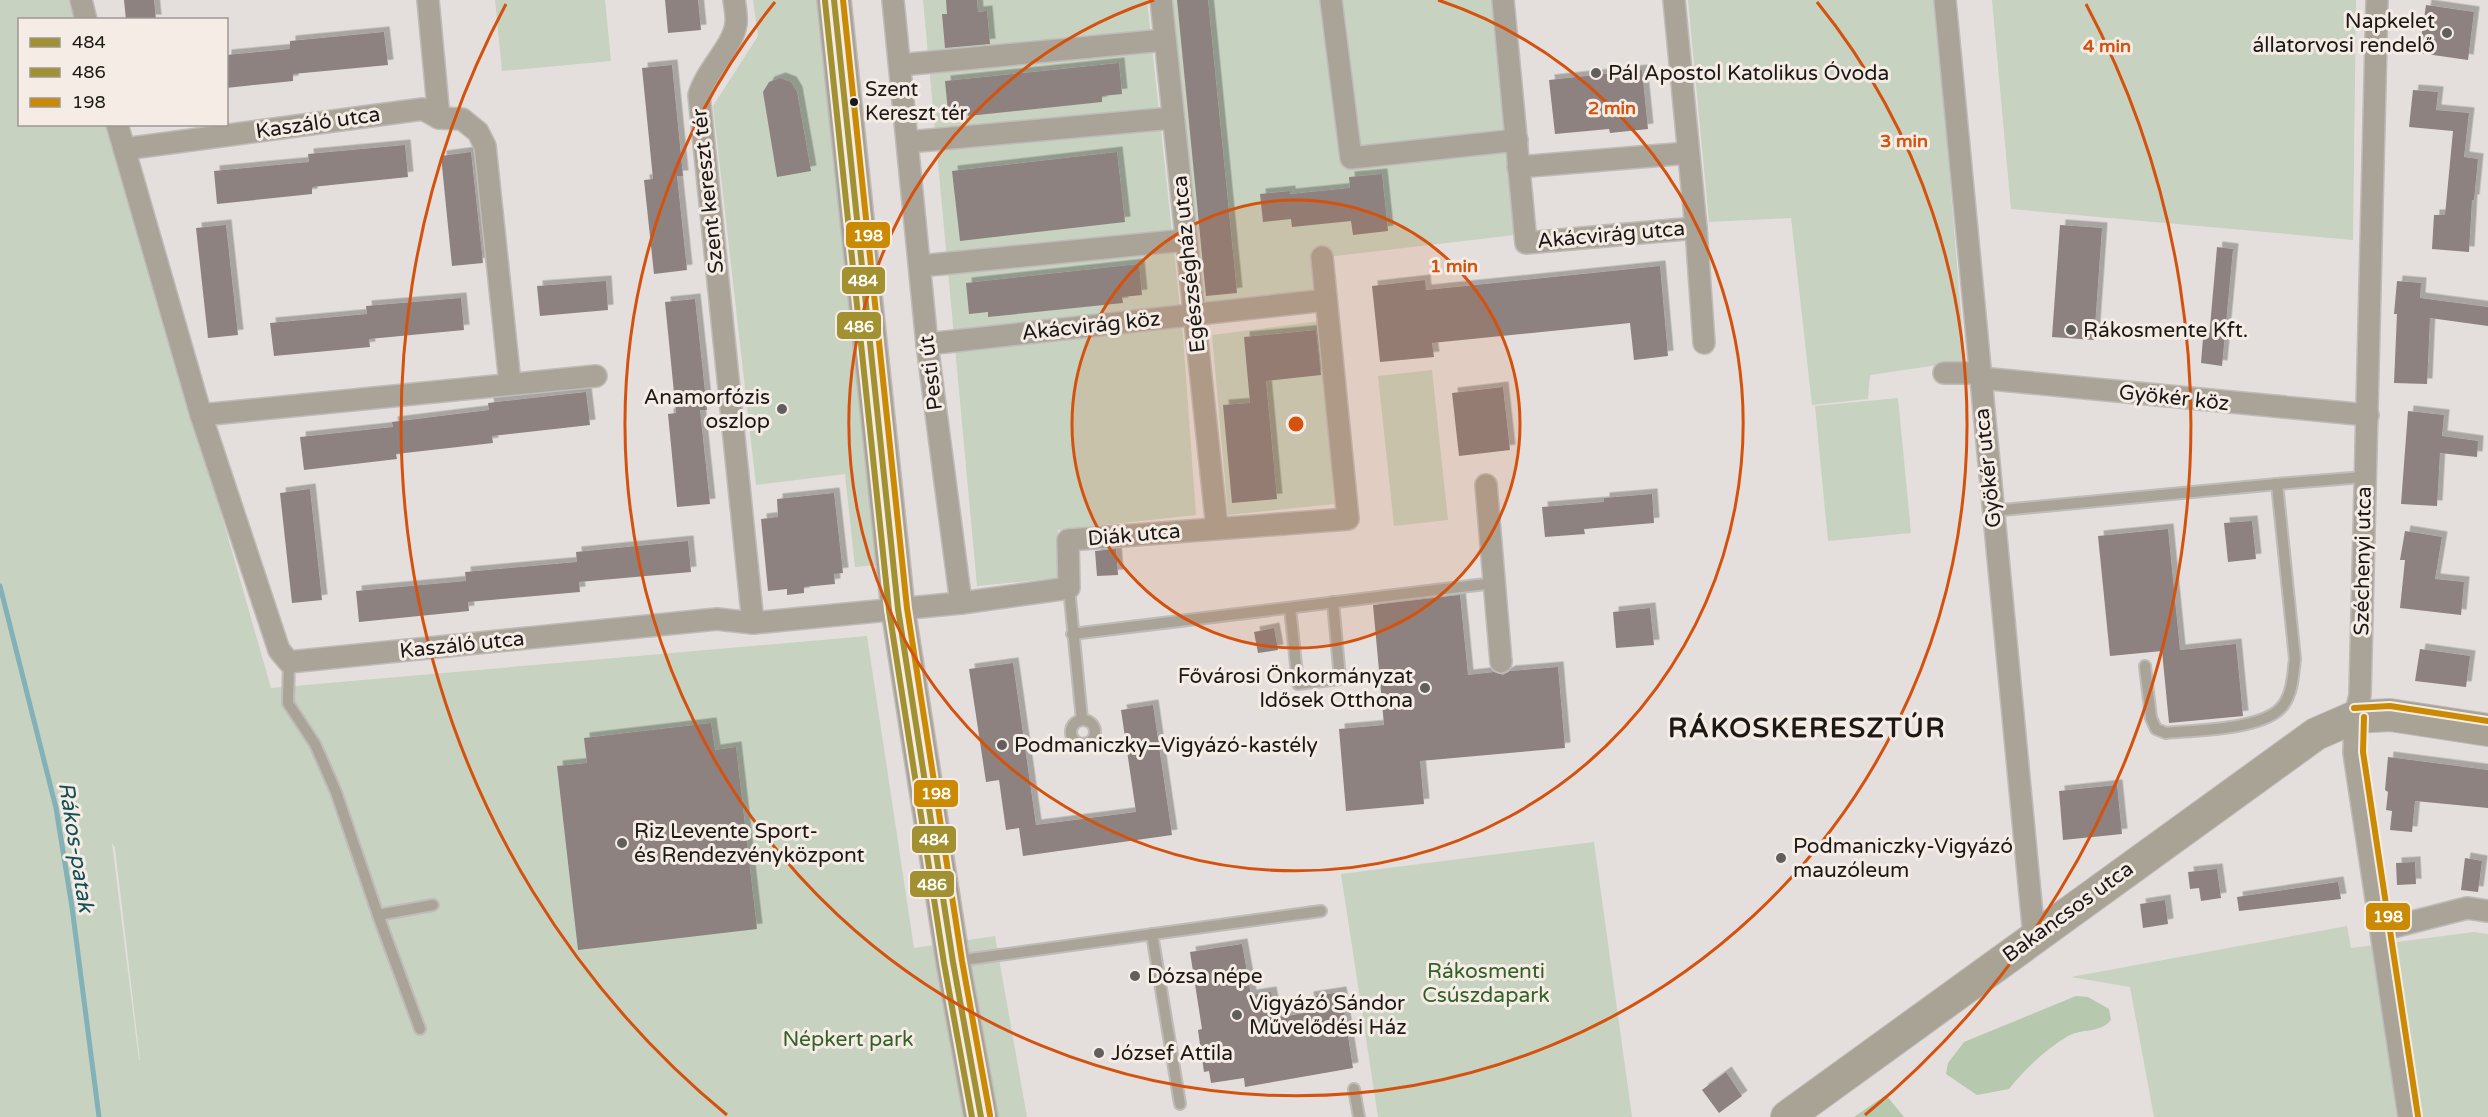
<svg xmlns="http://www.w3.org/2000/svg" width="2488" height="1117" font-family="'Varela Round',sans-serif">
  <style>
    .green { fill: #c7d2c0; fill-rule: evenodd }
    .forest { fill: #b6c8ae }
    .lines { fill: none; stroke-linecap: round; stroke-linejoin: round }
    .stream { stroke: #82b2b7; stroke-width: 5 }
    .building { fill: #8d8280; filter: url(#shadow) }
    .lane-casing { stroke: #bfbbb9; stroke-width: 14 }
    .street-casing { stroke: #bfbbb9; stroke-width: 24 }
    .secondary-casing { stroke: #bfbbb9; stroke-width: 34 }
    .primary-casing { stroke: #bfbbb9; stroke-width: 36 }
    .lane { stroke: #a9a497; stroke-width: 10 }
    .street { stroke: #a9a497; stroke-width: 21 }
    .secondary { stroke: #a8a395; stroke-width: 32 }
    .primary { stroke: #a8a394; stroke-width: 33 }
    .bus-1-casing { stroke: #f5ece6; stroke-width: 10 }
    .bus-2-casing { stroke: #f5ece6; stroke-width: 10 }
    .bus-3-casing { stroke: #f5ece6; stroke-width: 10 }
    .bus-1 { stroke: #a19131; stroke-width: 6 }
    .bus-2 { stroke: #a19131; stroke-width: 6 }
    .bus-3 { stroke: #cb8a04; stroke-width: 6 }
    .ring { fill: none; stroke: #d4520d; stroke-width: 3 }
    .poi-dot { fill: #615e5b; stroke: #f5ece6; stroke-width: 2 }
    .bus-dot { fill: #1b1815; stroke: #f5ece6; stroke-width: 2 }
    .labels { text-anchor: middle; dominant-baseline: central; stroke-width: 6; stroke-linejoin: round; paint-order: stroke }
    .bus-label { font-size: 20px; fill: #1b1815; stroke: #f5ece6; text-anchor: start }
    .poi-label { font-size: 21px; fill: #1b1815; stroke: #f5ece6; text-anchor: start }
    .street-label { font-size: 21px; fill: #1b1815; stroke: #f5ece6 }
    .park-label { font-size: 21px; fill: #326228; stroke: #f5ece6 }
    .water-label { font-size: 22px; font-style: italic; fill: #125157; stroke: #f5ece6 }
    .district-label { font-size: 27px; font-weight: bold; letter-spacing: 1.5px; fill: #1b1815; stroke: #f5ece6 }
    .centre { fill: #d4520d; stroke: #f5ece6; stroke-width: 3 }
    .ring-label { font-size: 18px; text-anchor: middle; font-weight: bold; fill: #d4520d; stroke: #f5ece6; stroke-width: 6; stroke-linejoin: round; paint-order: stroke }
    .line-badge { stroke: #f5ece6; stroke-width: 2 }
    .badge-label { font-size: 16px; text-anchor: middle; font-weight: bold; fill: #fff }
  </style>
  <defs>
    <filter id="shadow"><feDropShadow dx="5.5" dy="-5.5" stdDeviation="0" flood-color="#0004"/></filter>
  </defs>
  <rect width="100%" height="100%" fill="#e4dfdc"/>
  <g class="green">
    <path d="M 0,0 L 74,0 L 79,19 L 20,20 L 20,124 L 110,125 L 271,688 L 867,636 L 914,948 L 995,936 L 1027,1117 L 0,1117 ZM 112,843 L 115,848 L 140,1060 L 139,1060 Z"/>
    <polygon points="495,0 605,0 611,61 502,71"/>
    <polygon points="753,0 819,0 878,565 855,567 845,474 756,485 713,106 758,36"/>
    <polygon points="923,0 1147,0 1183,335 1196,515 1058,530 1059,578 977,586"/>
    <polygon points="1172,0 1496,0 1515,235 1310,259 1315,293 1202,303"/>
    <polygon points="1688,0 1935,0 1965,361 1870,375 1868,399 1812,405 1791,218 1709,222"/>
    <polygon points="1992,0 2356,0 2353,240 2011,209"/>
    <polygon points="1319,321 1334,504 1228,515 1212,335"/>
    <polygon points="1432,370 1448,520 1394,526 1378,376"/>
    <polygon points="1898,398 1911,533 1828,541 1815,406"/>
    <polygon points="1594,842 1632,1117 1378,1117 1341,874"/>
    <polygon points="2347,926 2351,948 2474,932 2488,934 2488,1117 2154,1117 2130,987 2071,977"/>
  </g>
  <g class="forest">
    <path d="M 2076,996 L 2088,997 L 2109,1009 L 2111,1020 C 2099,1034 2083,1028 2068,1036 C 2046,1049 2025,1069 2009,1089 L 1977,1095 L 1946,1074 L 1948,1063 L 1964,1042 Z"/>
    <polygon points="1886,1095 1904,1117 1854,1117"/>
  </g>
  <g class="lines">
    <polyline class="stream" points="0,586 56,808 72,907 99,1117"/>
  </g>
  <g class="building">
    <polygon points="124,0 154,0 156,20 126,20"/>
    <polygon points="665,0 698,0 701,30 668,33"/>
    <polygon points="946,0 977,0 978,12 987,11 990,44 945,48 942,14 947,14"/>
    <polygon points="1177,0 1208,0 1237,293 1206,296"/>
    <polygon points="2426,5 2474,12 2468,60 2419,53"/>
    <polygon points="384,32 388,65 293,74 293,81 226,88 226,55 290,49 290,41"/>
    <polygon points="1119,63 1122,94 1102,96 1102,102 968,116 967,110 948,112 945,81"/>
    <polygon points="672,65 683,176 677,176 687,270 654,274 644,180 653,179 642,68"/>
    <polygon points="1642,70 1648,129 1610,133 1609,129 1555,134 1549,80"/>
    <polygon points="780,78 791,82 797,92 811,171 777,177 763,92 769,82"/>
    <polygon points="2413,90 2438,92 2436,110 2469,113 2464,157 2478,159 2474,200 2472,200 2469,252 2432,249 2434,215 2445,215 2453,131 2409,127"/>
    <polygon points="405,145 408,177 312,187 312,194 217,204 214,171 309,162 308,154"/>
    <polygon points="471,152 483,263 452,266 441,156"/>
    <polygon points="1117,152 1125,222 960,241 952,171"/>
    <polygon points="1382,174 1388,231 1353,235 1351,221 1292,227 1291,219 1263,222 1260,194 1290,191 1290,194 1350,188 1349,177"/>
    <polygon points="226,225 238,335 208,338 196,228"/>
    <polygon points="2060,225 2102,228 2094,340 2052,337"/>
    <polygon points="2217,247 2233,249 2222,366 2201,363 2203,338 2209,338"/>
    <polygon points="1139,264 1142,295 1122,297 1123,303 988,317 988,312 969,314 966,283"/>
    <polygon points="1660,266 1668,356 1634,360 1630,323 1432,343 1434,357 1380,362 1372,286 1425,280 1426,290"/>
    <polygon points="606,281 608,310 540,316 537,286"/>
    <polygon points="2397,281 2421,283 2420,298 2488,307 2488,326 2430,318 2427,384 2394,383 2397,314 2394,314"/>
    <polygon points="461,298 464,330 369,339 370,347 274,356 270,323 367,314 366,306"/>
    <polygon points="695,299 707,410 700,410 710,504 677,507 668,414 676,413 665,302"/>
    <polygon points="1316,330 1321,375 1266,381 1277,499 1232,503 1223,405 1250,403 1244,337"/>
    <polygon points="1503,387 1510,450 1459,456 1452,393"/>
    <polygon points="586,392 590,425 492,436 493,443 396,454 397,459 304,470 300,437 393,427 392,422 489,410 488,403"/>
    <polygon points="2408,411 2444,415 2442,436 2478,441 2477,457 2440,453 2437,506 2401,504"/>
    <polygon points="310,489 322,600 292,603 280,493"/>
    <polygon points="834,493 843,573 834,574 835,584 804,587 804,593 787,595 787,589 768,591 761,519 778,517 777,499"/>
    <polygon points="1652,494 1654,523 1584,529 1585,534 1545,537 1542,507 1604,502 1604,498"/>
    <polygon points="2252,521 2256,559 2228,562 2224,523"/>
    <polygon points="2168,529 2180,650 2236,644 2243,716 2169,723 2162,651 2110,656 2098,536"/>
    <polygon points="2405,531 2442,537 2435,579 2464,582 2461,615 2400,608 2405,560 2400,560"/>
    <polygon points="688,541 691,572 579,582 580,592 468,602 469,611 359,622 356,591 466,581 465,572 577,562 576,552"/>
    <polygon points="1116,549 1118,575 1097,576 1095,551"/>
    <polygon points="1460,595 1468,675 1494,672 1503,675 1510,671 1558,667 1565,748 1420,761 1424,804 1346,811 1339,729 1384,725 1373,605"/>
    <polygon points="1650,608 1654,645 1616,648 1613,612"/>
    <polygon points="1274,628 1278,650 1258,653 1254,632"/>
    <polygon points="2420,649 2470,656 2466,687 2415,681"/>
    <polygon points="1013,663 1036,825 1136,812 1121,710 1153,705 1172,835 1023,856 1019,828 1006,830 999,780 986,782 969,669"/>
    <polygon points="711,723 715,750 736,747 757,929 578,950 557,766 587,763 584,738"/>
    <polygon points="2388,757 2488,770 2488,808 2415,801 2412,832 2390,830 2392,811 2386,810 2388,792 2385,790"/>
    <polygon points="2117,785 2122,834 2063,840 2059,791"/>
    <polygon points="2465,858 2482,861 2478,892 2461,890"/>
    <polygon points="2415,862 2416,884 2397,885 2396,863"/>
    <polygon points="2217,869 2221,898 2201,901 2199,888 2190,889 2188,872"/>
    <polygon points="2338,882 2341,899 2239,911 2237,897"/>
    <polygon points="2165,900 2168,924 2143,928 2140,904"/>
    <polygon points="1242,944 1251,995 1271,992 1276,1018 1310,1012 1308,997 1341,992 1353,1068 1245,1087 1244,1078 1211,1083 1209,1071 1204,1072 1201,1052 1198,1030 1202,1029 1190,952"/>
    <polygon points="1726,1072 1742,1096 1719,1113 1702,1090"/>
  </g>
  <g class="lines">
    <defs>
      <g id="lane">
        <polyline points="1992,511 2277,484"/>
        <polyline points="1069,588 1082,720"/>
        <polyline points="1290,608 1298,684 1340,679 1333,602"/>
        <polyline points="1072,634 1494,583"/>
        <polyline points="289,662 288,703 315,744 336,792 378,915 433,905"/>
        <path d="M 2145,666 L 2151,718 L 2156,729 L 2166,733 C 2195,730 2268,730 2284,704 C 2293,691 2293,674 2295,659 L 2277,484 L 2364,477"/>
        <circle cx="1083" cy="732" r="12"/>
        <polyline points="378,915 420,1029"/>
        <polyline points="1152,934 1180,1104"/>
        <polyline points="956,961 1321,911"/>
        <polyline points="1354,1089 1359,1117"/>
      </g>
      <g id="street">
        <polyline points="81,0 86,20"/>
        <polyline points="428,0 439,118"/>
        <path d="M 734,0 C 735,7 737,16 736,24 C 733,47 706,70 699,95 L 753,623"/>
        <polyline points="893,0 927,344 961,603"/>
        <polyline points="1161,0 1217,528"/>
        <polyline points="1331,0 1351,158 1517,140"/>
        <polyline points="1503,0 1526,243 1696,228"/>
        <polyline points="1674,0 1696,228 1704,343"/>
        <polyline points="1945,0 2034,936"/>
        <polyline points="2377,0 2360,695 2355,717 2354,753 2409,1117"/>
        <polyline points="900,65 1165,40"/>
        <polyline points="117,124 201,415 279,650 289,662 717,619 753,623 961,603 1069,588 1068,540 1348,519 1322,257"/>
        <polyline points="908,142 1173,118"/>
        <polyline points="124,149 423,109 439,118 462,119 478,132 485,146 510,383"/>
        <polyline points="1518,167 1688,153"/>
        <polyline points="920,266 1186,240"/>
        <polyline points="927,344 1326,300"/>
        <polyline points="1944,373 1979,373"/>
        <polyline points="1980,378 2368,415"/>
        <polyline points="201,415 596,376"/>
        <polyline points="1486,485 1501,662"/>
        <polyline points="2381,930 2467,908 2488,911"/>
      </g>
      <polyline id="secondary" points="1787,1117 2316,734 2355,717 2390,715 2488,730"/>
      <polyline id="primary" points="834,0 898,609 953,962 981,1117"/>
    </defs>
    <use href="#lane" class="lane-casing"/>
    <use href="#street" class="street-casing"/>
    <use href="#secondary" class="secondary-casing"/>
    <use href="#primary" class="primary-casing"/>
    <use href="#lane" class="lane"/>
    <use href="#street" class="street"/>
    <use href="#secondary" class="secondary"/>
    <use href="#primary" class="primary"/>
    <defs>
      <polyline id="bus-1" points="834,0 898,609 953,962 981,1117"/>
      <polyline id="bus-2" points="825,1 889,610 944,963 972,1117"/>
      <g id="bus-3">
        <polyline points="843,0 907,608 962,961 990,1115"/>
        <polyline points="2354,708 2390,706 2488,721"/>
        <polyline points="2364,717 2363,752 2418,1116"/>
      </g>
    </defs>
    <use href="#bus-1" class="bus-1-casing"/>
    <use href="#bus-2" class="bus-2-casing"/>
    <use href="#bus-3" class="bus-3-casing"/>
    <use href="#bus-1" class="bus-1"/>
    <use href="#bus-2" class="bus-2"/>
    <use href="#bus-3" class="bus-3"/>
  </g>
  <circle cx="1296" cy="424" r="224" fill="#d4520d" fill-opacity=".12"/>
  <g class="ring">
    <circle cx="1296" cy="424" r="224"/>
    <path d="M1438 0A447 447 0 1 1 1154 0"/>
    <path d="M1817 2A671 671 0 1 1 775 2"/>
    <path d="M727 1115A895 895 0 0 1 506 4M2086 4A895 895 0 0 1 1865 1115"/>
  </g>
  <g class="poi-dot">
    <circle cx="2447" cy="33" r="6"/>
    <circle cx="1596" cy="73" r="6"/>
    <circle cx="2071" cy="330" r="6"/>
    <circle cx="782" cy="409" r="6"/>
    <circle cx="1425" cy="688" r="6"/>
    <circle cx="1002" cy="745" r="6"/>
    <circle cx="622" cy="843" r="6"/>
    <circle cx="1781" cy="858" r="6"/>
    <circle cx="1135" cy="976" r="6"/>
    <circle cx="1237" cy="1015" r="6"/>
    <circle cx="1099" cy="1053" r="6"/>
  </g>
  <circle class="bus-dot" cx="854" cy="102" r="5"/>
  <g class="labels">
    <g class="bus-label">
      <text x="865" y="90">Szent<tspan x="865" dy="24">Kereszt tér</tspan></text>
    </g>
    <g class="poi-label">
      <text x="2435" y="21" text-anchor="end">Napkelet<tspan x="2435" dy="24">állatorvosi rendelő</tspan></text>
      <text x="1608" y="73">Pál Apostol Katolikus Óvoda</text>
      <text x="2083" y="330">Rákosmente Kft.</text>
      <text x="770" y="397" text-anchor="end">Anamorfózis<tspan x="770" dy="24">oszlop</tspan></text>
      <text x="1413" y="676" text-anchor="end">Fővárosi Önkormányzat<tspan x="1413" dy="24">Idősek Otthona</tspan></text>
      <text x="1014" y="745">Podmaniczky–Vigyázó-kastély</text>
      <text x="634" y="831">Riz Levente Sport-<tspan x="634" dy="24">és Rendezvényközpont</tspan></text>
      <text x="1793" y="846">Podmaniczky-Vigyázó<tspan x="1793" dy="24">mauzóleum</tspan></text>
      <text x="1147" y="976">Dózsa népe</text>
      <text x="1249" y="1003">Vigyázó Sándor<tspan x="1249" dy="24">Művelődési Ház</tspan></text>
      <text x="1111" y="1053">József Attila</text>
    </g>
    <g class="street-label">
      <text transform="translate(318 123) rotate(-8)">Kaszáló utca</text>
      <text transform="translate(708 191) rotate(-96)">Szent kereszt tér</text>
      <text transform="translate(1611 235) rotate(-5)">Akácvirág utca</text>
      <text transform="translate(1189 264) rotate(-96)">Egészségház utca</text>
      <text transform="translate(1091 326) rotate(-6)">Akácvirág köz</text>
      <text transform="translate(931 373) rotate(-97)">Pesti út</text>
      <text transform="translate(2174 398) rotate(6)">Gyökér köz</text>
      <text transform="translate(1988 468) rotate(-96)">Gyökér utca</text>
      <text transform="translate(1134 535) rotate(-5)">Diák utca</text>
      <text transform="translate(2363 561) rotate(-89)">Széchenyi utca</text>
      <text transform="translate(462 645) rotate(-6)">Kaszáló utca</text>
      <text transform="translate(2068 912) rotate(-36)">Bakancsos utca</text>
    </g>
    <g class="park-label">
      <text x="1486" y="971">Rákosmenti<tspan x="1486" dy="24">Csúszdapark</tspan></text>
      <text x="848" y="1039">Népkert park</text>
    </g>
    <g class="water-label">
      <text transform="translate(76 847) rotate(81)">Rákos-patak</text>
    </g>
    <g class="district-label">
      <text x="1807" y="728">RÁKOSKERESZTÚR</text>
    </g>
  </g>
  <circle cx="1296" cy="424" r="9" class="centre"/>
  <g class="ring-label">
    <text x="2107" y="52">4 min</text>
    <text x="1612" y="114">2 min</text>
    <text x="1904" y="147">3 min</text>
    <text x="1454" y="272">1 min</text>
  </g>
  <g class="line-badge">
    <rect x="845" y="221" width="46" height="28" rx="6" fill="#cb8a04"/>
    <rect x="841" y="266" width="45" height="29" rx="6" fill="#a19131"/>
    <rect x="836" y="311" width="46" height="29" rx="6" fill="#a19131"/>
    <rect x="913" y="779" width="46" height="29" rx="6" fill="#cb8a04"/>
    <rect x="911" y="825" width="46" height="29" rx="6" fill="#a19131"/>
    <rect x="909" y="870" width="46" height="28" rx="6" fill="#a19131"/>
    <rect x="2365" y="902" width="46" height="29" rx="6" fill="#cb8a04"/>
  </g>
  <g class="badge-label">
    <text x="868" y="241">198</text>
    <text x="863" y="286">484</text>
    <text x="859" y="332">486</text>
    <text x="936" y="799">198</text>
    <text x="934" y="845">484</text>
    <text x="932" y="890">486</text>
    <text x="2388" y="922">198</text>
  </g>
  <rect x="18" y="18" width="210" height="108" fill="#f5ece6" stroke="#9e9792" stroke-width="1.5"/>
  <rect x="30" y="38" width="30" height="9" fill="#a19131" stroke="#9e9792" stroke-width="1.5"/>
  <text x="72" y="48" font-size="18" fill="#1b1815">484</text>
  <rect x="30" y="68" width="30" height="9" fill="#a19131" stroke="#9e9792" stroke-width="1.5"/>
  <text x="72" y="78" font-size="18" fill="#1b1815">486</text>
  <rect x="30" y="98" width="30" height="9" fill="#cb8a04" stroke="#9e9792" stroke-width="1.5"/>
  <text x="72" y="108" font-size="18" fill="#1b1815">198</text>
</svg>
